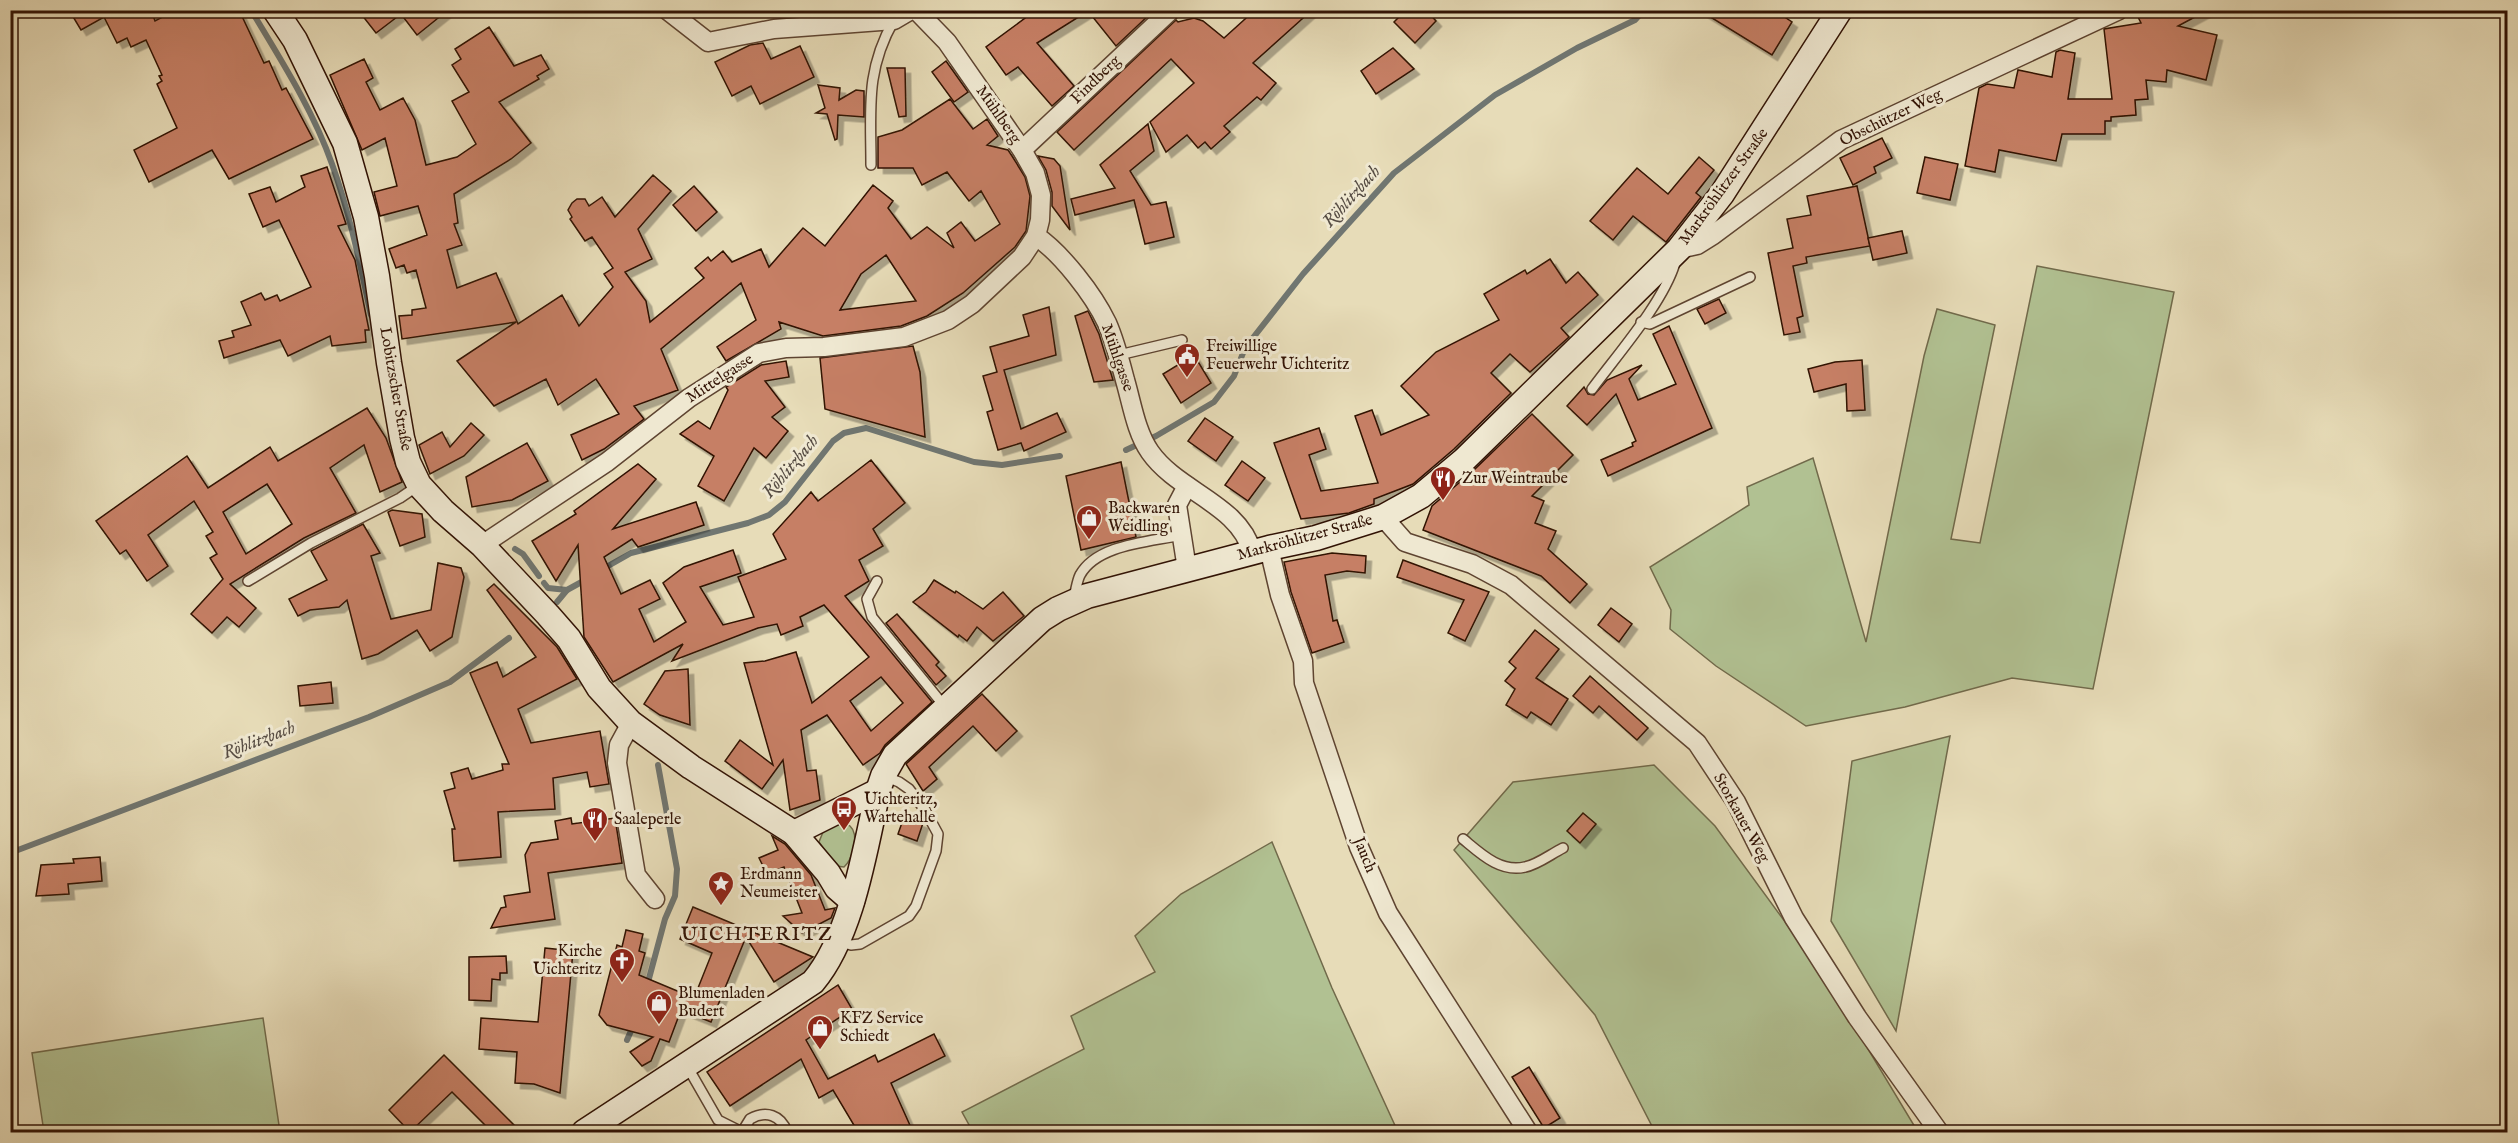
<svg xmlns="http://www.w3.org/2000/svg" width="2518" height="1143" font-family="'IM FELL English',serif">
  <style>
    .green { fill: #b1c192; stroke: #716a4b; stroke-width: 1.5 }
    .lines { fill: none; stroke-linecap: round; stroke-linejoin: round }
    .stream { stroke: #707671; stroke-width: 6 }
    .building { fill: #c67f65; stroke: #311204; stroke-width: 1.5; fill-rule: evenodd; filter: url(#shadow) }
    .lane-casing { stroke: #5e4431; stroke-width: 12 }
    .street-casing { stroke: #5e4431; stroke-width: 21 }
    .secondary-casing { stroke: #311204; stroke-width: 27 }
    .lane { stroke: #efe8d1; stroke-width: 9 }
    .street { stroke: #efe8d1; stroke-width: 18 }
    .secondary { stroke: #efe8d1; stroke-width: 24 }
    .labels { text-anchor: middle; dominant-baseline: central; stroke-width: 6; stroke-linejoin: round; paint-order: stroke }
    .street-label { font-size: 16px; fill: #311204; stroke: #efe8d1 }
    .poi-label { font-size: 16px; fill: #311204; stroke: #efe8d1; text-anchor: start }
    .water-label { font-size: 18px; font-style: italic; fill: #564c43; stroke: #efe8d1 }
    .quarter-label { font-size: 20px; letter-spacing: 1.5px; fill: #311204; stroke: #efe8d1 }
  </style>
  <defs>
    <filter id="shadow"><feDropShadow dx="5.5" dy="5.5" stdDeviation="0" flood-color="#0004"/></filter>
  </defs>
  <rect width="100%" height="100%" fill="#e7dcb8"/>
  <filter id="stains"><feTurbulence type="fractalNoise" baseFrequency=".00333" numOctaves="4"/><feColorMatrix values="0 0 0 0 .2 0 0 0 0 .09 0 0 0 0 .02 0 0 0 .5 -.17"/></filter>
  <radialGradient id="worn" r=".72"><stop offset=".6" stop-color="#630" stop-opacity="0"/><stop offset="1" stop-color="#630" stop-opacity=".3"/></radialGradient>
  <g class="green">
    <polygon points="2037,266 2174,292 2093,689 2012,678 1905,707 1806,726 1716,666 1670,629 1671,610 1650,567 1749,505 1747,487 1813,458 1866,642 1924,356 1937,309 1995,325 1951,539 1980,543"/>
    <polygon points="1950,736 1896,1031 1831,921 1852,761"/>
    <polygon points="1654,765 1715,826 1821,971 1918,1132 1655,1132 1595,1015 1454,850 1513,782"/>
    <path d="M 840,822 C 843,824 847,824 850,826 C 860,835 852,860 844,867 L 836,866 L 819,842 L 823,832 Z"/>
    <polygon points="1272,842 1332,988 1398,1132 973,1132 962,1112 1084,1049 1071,1016 1155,972 1135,936 1181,894"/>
    <polygon points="263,1018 280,1132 44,1132 32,1053"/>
  </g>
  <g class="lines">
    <g class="stream">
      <path d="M 251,10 C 281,60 313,110 332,164 C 350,214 360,264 371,315"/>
      <polyline points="1126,450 1156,436 1214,402 1234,376 1245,348 1303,274 1394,173 1495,95 1577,48 1635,20 1644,10"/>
      <polyline points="515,549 523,554 539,576"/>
      <polyline points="601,570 631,553 748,523 769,515 785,502 833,441 844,433 866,428 974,462 1002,465 1060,456"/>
      <polyline points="544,583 548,588 567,590"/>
      <polyline points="557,602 567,590 587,579"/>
      <polyline points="10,853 369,717 450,682 509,638"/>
      <polyline points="647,986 665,919 675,896 677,869 658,765"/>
      <polyline points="627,1040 634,1024"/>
    </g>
  </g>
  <g class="building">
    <polygon points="69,10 151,10 155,21 176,10 239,10 264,63 269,61 282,90 286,88 313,139 229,179 212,150 149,182 134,150 177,128 157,84 162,81 159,76 162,75 146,40 131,47 127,38 117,43 104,17 81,30"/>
    <polygon points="358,10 448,10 417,35 401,14 376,33"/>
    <polygon points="1036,10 1148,10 1151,13 1116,46 1088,11 1037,43 1074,86 1052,106 1018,67 1006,75 986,47"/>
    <polygon points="1255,10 1312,10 1253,63 1276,83 1261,100 1257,97 1224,126 1230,132 1211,149 1205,142 1198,148 1187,135 1166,152 1150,122 1194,83 1171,59 1074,150 1057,132 1176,20 1178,22 1194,18 1203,21 1224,38"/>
    <polygon points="1406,10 1426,10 1436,21 1415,43 1394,22"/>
    <polygon points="1699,10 1774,10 1792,22 1772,55"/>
    <polygon points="2146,10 2208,10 2178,26 2217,35 2206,80 2167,70 2166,82 2146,80 2148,99 2135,100 2136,115 2111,117 2111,121 2105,121 2105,134 2062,134 2056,161 1999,150 1995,172 1965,166 1979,88 1987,84 2014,88 2018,70 2052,77 2056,52 2060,50 2075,53 2068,99 2112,99 2104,29 2141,23 2137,15"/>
    <path d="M 489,27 L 514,66 L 541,55 L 549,69 L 537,76 L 539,79 L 499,102 L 531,143 L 511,159 L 454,194 L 458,223 L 454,224 L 462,245 L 447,250 L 457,288 L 496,273 L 518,324 L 562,295 L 579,326 L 613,287 L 604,274 L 613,268 L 592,237 L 585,241 L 570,219 L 572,217 L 568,210 L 572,203 L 577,199 L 585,199 L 589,206 L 602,197 L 615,217 L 653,175 L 671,191 L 638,229 L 652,259 L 625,272 L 646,301 L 650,322 L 704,278 L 695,268 L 708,257 L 711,261 L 723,251 L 732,262 L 761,249 L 769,267 L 803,228 L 825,246 L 873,185 L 893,201 L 888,208 L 911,239 L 927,227 L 954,248 L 947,233 L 961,222 L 975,241 L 1000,224 L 981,191 L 969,201 L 947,172 L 922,185 L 913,168 L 878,168 L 878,137 L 902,130 L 950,99 L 973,129 L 987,119 L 998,136 L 987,145 L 1008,150 L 1012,156 L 1025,177 L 1030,196 L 1026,231 L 1015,247 L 963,293 L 927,316 L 901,326 L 823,336 L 779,322 L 781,329 L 726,361 L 717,347 L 756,320 L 741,283 L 661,349 L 678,390 L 634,406 L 644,419 L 604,449 L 582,460 L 571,435 L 619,414 L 596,379 L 558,405 L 546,379 L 494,406 L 457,361 L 516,322 L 402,339 L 399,316 L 412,315 L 412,310 L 426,308 L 416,270 L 407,273 L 404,265 L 396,268 L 389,249 L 427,235 L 418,206 L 380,216 L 374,192 L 397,186 L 385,138 L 362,150 L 330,75 L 364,59 L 373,78 L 366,82 L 380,110 L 403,98 L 415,120 L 426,165 L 457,157 L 476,144 L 452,101 L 469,92 L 452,65 L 461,59 L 455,49 ZM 886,255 L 916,301 L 840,310 L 861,274 Z"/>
    <polygon points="763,43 771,59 800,46 814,77 760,104 751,86 732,96 715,62 750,45"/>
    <polygon points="1393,48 1414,69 1376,94 1361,71"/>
    <polygon points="946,61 968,92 954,102 932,72"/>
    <polygon points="887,68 905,68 906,116 899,117"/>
    <polygon points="818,85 840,88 839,100 856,90 864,91 864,117 838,115 837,139 835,140 827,114 816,113 825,108"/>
    <polygon points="1148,124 1154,151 1130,171 1151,205 1166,202 1174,237 1145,244 1134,200 1075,215 1071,199 1115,188 1100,165"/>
    <polygon points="1882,138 1892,158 1874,167 1876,173 1853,185 1840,158"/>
    <polygon points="1038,156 1054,159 1060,166 1070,230 1052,206 1052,192 1046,170"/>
    <polygon points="1699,157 1714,170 1696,193 1701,197 1666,242 1633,216 1613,240 1590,221 1637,168 1668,194"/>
    <polygon points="1925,157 1958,164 1950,200 1917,193"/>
    <polygon points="327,167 346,224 338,226 355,260 369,330 365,330 366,342 332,346 330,336 288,356 280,340 224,358 219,341 234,337 232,331 251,325 241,302 261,293 265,300 277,295 280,301 311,287 279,220 263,227 249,194 270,187 276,202 305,187 301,176"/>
    <polygon points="694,186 717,212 696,231 673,205"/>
    <polygon points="1857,186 1870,246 1806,257 1807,263 1793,266 1803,316 1797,318 1800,332 1784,335 1768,253 1793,248 1787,219 1811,215 1807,196"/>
    <polygon points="1902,231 1907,253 1873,260 1868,238"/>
    <polygon points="1550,259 1566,283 1578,272 1598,295 1561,328 1569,337 1530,372 1510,354 1491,373 1511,393 1454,449 1413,484 1374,499 1374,504 1349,513 1301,519 1274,443 1319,428 1326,449 1309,455 1321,491 1378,483 1355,416 1372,410 1381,435 1429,415 1401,386 1436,352 1499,320 1484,294 1525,270 1527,274"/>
    <polygon points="1719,299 1726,313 1705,324 1697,309"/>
    <polygon points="1049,307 1056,355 1004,370 1021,429 1057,413 1066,432 1024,451 1021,443 998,450 987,412 993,410 983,376 997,372 990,347 1029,336 1023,315"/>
    <polygon points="1088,311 1099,334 1113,380 1094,382 1075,316"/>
    <polygon points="1669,326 1712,428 1608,476 1601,460 1633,446 1632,443 1636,441 1616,394 1587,425 1567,406 1584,387 1588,394 1594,395 1607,380 1642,365 1629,379 1638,400 1676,384 1653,334"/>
    <polygon points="913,346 920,372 925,437 825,409 820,358"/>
    <polygon points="1194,355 1211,383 1181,403 1163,374"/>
    <polygon points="1862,360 1865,410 1847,411 1846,384 1814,392 1808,369 1835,362"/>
    <polygon points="786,361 789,377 765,381 785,407 772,417 788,431 766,458 754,448 724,501 698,486 714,456 680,434 698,421 710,429 728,390 726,387 761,365"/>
    <path d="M 367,408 L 386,438 L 402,482 L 380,492 L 364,445 L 330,468 L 356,513 L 304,538 L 230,584 L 256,608 L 239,627 L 227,617 L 212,633 L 191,614 L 223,579 L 210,558 L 217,554 L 206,536 L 213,532 L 194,501 L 148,535 L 168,566 L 147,581 L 126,550 L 120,554 L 96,521 L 187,456 L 208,488 L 270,447 L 278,461 ZM 267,484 L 292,524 L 246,554 L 223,512 Z"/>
    <polygon points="1532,414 1573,455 1532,496 1544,501 1535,523 1556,531 1548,549 1587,584 1570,603 1541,576 1423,530 1432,506 1474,470"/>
    <polygon points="1205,418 1233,437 1216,461 1188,441"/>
    <polygon points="471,423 484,435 464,456 430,474 419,445 442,432 450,447"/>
    <polygon points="527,443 548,481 512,500 472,507 466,477"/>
    <path d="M 871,460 L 905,503 L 873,529 L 883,546 L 859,560 L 869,581 L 845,596 L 932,702 L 885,745 L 880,753 L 863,765 L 827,715 L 801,730 L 807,771 L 816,770 L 820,800 L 790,810 L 783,760 L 762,789 L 725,761 L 740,740 L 773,765 L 744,663 L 765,661 L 796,652 L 812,703 L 869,657 L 824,605 L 800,617 L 803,626 L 781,635 L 777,624 L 758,628 L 672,661 L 683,644 L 613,682 L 584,637 L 578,545 L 556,581 L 532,541 L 576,514 L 574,511 L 638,464 L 656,479 L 613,529 L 696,502 L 704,525 L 638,547 L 632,539 L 604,557 L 621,594 L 650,580 L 660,599 L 639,609 L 654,642 L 686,622 L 663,583 L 684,567 L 733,550 L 741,573 L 700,587 L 723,625 L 754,617 L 738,577 L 786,559 L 773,534 L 811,492 L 818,501 ZM 881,677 L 903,703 L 871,731 L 850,701 Z"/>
    <polygon points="1242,461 1265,478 1248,501 1225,485"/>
    <polygon points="1121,462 1136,537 1081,550 1066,476"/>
    <polygon points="392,510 422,514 425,537 400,546 388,512"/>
    <polygon points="363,524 380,553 371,556 391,619 431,610 438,563 461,568 464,577 452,637 430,651 417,630 378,654 362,659 347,600 339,607 310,610 298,616 289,599 327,580 311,551"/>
    <polygon points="1332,553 1366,556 1365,573 1347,571 1325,575 1333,621 1337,620 1344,642 1312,653 1291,592 1284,562"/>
    <polygon points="1403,560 1489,592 1465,641 1448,633 1464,600 1397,577"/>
    <polygon points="934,580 955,593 956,591 983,609 1003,592 1024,616 993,641 977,627 967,641 959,635 958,637 913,602 926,592"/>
    <polygon points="494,584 557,647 577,679 518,709 531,743 600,731 609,784 590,787 587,772 553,778 555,809 498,812 501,857 454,861 452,829 455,829 444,791 455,788 451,773 468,768 472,779 503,770 502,764 509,764 470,673 497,662 503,677 536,657 487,590"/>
    <polygon points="1611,608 1632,624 1619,642 1598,625"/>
    <polygon points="897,614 939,662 936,665 946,676 936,685 886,623"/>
    <polygon points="1535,630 1559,649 1536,678 1568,699 1551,725 1531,712 1527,718 1506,705 1515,689 1505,681 1516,668 1509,662"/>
    <polygon points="688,669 690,725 660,715 644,704 665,671"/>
    <polygon points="1590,676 1648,728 1637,740 1599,706 1593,713 1573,696"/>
    <polygon points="331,682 333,703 300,706 298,686"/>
    <polygon points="982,694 1017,731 996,751 973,726 929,767 937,779 923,791 906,764"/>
    <polygon points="1583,813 1596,824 1580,843 1567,831"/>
    <polygon points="904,817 923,823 917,841 898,834"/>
    <polygon points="571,818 572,824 615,818 622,863 548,873 555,919 491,928 501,908 506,907 504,896 530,892 525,855 531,843 558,839 555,821"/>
    <polygon points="772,836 785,844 811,875 825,910 835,908 831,918 802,933 783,916 802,913 784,867 767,874 759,858 778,850"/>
    <polygon points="100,857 102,881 68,884 69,894 36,896 41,865 74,863 73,859"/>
    <polygon points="693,907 813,957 774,982 746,937 711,1022 681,1010 669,1042 660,1039 651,1061 642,1066 630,1052 653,1037 607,1025 599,1015 617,945 622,947 626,930 643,934 639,951 645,953 639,975 694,998 712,953 680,939"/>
    <polygon points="545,948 573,951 560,1093 534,1084 515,1083 517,1052 479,1049 481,1018 538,1022"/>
    <polygon points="506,956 507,973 500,973 500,980 492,979 491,1001 469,1000 469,957"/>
    <polygon points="838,985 852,1009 806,1040 828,1079 875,1055 878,1062 934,1034 945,1056 891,1083 913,1132 858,1132 833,1090 819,1098 801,1059 730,1106 707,1072"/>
    <polygon points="444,1055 521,1132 492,1132 452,1092 410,1132 389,1110"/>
    <polygon points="1529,1067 1560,1118 1544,1128 1512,1077"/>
  </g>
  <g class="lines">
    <defs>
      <g id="lane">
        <path d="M 871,165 C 871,109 865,71 894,20"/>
        <polyline points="1641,322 1650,324 1750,277"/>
        <polyline points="1119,355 1182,340"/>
        <path d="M 1592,389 C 1617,355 1663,303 1675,263"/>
        <polyline points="248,581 311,543 400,498 419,485"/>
        <polyline points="877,581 867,599 872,617 945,707"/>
        <path d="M 1074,597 C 1076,590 1077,581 1080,575 C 1097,544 1150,542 1181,535"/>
        <path d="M 1463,839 C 1480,853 1500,873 1525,867 C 1537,865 1551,854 1563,848"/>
        <polyline points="840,942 851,945 860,944 909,916 916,906 936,851 938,834 925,810 909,789 899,782 884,776"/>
        <polyline points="687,1066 718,1120 742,1132"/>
        <path d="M 742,1132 L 750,1119 C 766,1110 781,1115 787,1132"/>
      </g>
      <g id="street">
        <polyline points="667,10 708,42 774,29 894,20 911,10"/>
        <polyline points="1022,150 1171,10"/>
        <path d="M 1036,236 C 1062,254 1093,294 1107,323 C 1115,341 1120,361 1125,380 C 1132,404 1136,432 1150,452 C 1178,492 1239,504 1252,552"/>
        <polyline points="1679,249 1697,245 1713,235 1841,140 2119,10"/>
        <polyline points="1383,517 1405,542 1472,564 1511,585 1697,743 1736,802 1794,918 1857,1017 1939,1132"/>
        <polyline points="482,545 607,462 689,398 759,353 786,348 824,347 904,337 948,320 972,304 1022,257 1036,236 1040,220 1041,195 1035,173 1022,150 947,42 916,10"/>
        <polyline points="1269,548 1280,595 1303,661 1304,683 1359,847 1388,913 1528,1132"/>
        <polyline points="1187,569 1177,505 1187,486"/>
        <polyline points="631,723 619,745 617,763 636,875 655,899"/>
      </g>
      <g id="secondary">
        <polyline points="275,10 295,40 345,143 366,217 377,276 389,363 402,438 408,462 419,485 443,511 482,545 548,615 569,639 599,688 631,723 691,767 794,833 828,873 837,888 852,901"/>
        <polyline points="794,833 878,791"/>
        <path d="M 584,1132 L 813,982 C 852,936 865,849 878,791 L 883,776 L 895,755 L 1042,619 L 1058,609 L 1087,596 L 1269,548 L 1316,538 L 1383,517 L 1421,496 L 1464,460 L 1679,249 L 1722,194 L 1840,10"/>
      </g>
    </defs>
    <use href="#lane" class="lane-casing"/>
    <use href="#street" class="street-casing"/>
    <use href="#secondary" class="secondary-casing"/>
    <use href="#lane" class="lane"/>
    <use href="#street" class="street"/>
    <use href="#secondary" class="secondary"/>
  </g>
  <defs>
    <symbol id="civic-pin" viewBox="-11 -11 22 30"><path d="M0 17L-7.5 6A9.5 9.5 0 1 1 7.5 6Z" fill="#8f2418" stroke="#efe8d1"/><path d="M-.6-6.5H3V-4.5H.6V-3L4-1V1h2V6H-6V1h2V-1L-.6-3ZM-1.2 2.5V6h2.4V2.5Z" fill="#fff"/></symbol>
    <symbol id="restaurant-pin" viewBox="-11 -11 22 30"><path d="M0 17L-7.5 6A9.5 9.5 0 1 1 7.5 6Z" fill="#8f2418" stroke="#efe8d1"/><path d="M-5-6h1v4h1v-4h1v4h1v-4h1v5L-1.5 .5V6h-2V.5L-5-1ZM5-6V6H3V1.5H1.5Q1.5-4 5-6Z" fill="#fff"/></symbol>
    <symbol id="shop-pin" viewBox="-11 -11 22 30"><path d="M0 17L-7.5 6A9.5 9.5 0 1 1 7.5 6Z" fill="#8f2418" stroke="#efe8d1"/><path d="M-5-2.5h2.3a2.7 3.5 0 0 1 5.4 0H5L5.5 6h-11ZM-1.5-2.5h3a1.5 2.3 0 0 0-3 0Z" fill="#fff"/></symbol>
    <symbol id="bus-pin" viewBox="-11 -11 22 30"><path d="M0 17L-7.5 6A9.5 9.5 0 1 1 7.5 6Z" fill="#8f2418" stroke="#efe8d1"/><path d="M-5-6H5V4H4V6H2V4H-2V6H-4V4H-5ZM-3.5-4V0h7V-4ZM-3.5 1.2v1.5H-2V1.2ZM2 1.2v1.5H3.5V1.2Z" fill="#fff"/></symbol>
    <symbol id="sight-pin" viewBox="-11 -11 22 30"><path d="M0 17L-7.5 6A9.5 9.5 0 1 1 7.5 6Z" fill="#8f2418" stroke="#efe8d1"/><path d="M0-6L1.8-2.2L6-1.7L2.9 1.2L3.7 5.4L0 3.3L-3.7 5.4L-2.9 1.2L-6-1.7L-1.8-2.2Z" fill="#fff"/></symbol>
    <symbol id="church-pin" viewBox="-11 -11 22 30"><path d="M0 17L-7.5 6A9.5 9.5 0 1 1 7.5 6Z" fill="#8f2418" stroke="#efe8d1"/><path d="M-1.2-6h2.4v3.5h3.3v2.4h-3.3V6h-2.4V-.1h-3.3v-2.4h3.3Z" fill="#fff"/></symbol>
  </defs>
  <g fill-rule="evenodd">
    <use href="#civic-pin" x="1172" y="341" width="30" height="40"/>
    <use href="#restaurant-pin" x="1428" y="464" width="30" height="40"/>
    <use href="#shop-pin" x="1074" y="503" width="30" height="40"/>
    <use href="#bus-pin" x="829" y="794" width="30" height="40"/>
    <use href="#restaurant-pin" x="580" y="805" width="30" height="40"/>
    <use href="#sight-pin" x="706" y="869" width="30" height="40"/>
    <use href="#church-pin" x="607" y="946" width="30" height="40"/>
    <use href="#shop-pin" x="644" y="988" width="30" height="40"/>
    <use href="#shop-pin" x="805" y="1013" width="30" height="40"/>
  </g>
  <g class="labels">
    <g class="street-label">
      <text transform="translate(1096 80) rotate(-44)">Findberg</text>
      <text transform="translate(998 115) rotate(55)">Mühlberg</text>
      <text transform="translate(1891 118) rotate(-26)">Obschützer Weg</text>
      <text transform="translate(1724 187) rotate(-54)">Markröhlitzer Straße</text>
      <text transform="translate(1117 358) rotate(71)">Mühlgasse</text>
      <text transform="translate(720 379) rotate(-33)">Mittelgasse</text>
      <text transform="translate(395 389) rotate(80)">Lobitzscher Straße</text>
      <text transform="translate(1305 538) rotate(-15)">Markröhlitzer Straße</text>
      <text transform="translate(1741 818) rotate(61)">Storkauer Weg</text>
      <text transform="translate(1364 855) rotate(68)">Jauch</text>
    </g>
    <g class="poi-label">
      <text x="1206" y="347">Freiwillige<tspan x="1206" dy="18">Feuerwehr Uichteritz</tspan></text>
      <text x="1462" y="479">Zur Weintraube</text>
      <text x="1108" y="509">Backwaren<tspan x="1108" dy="18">Weidling</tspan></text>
      <text x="864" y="800">Uichteritz,<tspan x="864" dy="18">Wartehalle</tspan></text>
      <text x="614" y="820">Saaleperle</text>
      <text x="740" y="875">Erdmann<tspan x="740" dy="18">Neumeister</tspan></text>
      <text x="602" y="952" text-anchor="end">Kirche<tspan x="602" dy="18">Uichteritz</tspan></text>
      <text x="678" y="994">Blumenladen<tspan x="678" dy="18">Budert</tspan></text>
      <text x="840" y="1019">KFZ Service<tspan x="840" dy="18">Schiedt</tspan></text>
    </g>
    <g class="water-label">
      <text transform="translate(1352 197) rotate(-48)">Röhlitzbach</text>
      <text transform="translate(791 467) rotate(-50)">Röhlitzbach</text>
      <text transform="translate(259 741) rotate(-21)">Röhlitzbach</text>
    </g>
    <g class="quarter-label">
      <text x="757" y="934">UICHTERITZ</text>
    </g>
  </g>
  <rect width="2518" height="1143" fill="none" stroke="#e7dcb8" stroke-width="36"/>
  <rect x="12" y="12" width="2494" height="1119" fill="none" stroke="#311204" stroke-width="3"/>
  <rect x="18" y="18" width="2482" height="1107" fill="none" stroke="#311204" stroke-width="1.5"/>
  <rect width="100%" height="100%" filter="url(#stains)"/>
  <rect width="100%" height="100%" fill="url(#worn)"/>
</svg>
